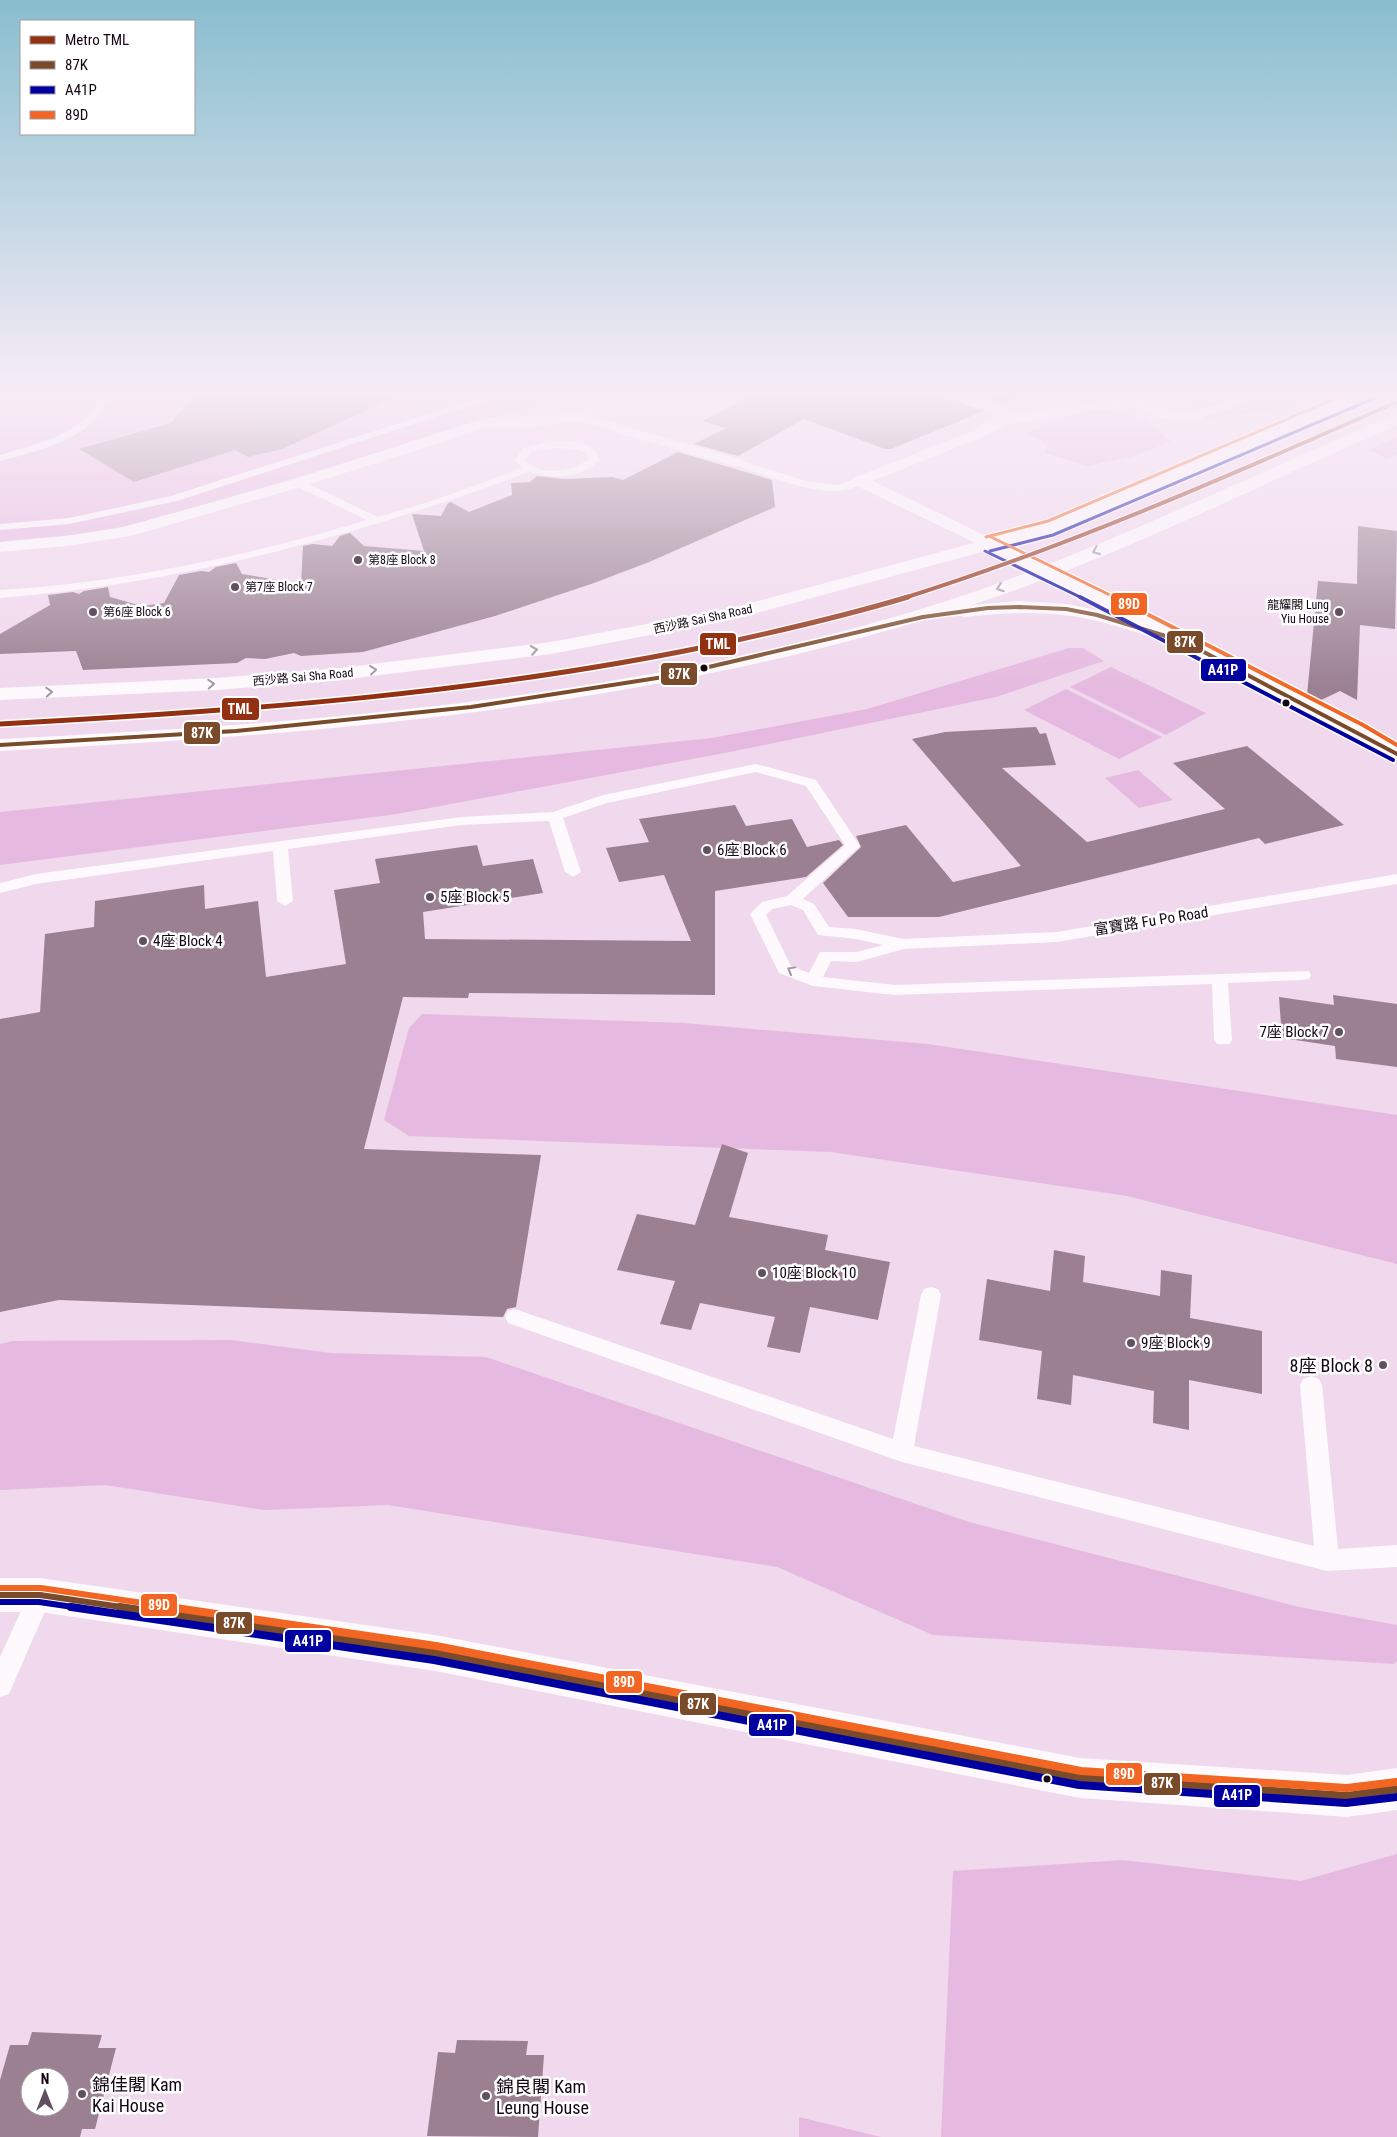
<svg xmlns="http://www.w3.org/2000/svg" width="1397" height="2137" font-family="'Roboto Condensed','Noto Sans TC',sans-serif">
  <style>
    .green { fill: #e6bae0 }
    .building { fill: #9a8091; fill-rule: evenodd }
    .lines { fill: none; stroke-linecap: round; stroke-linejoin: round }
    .service { fill: #fdf9fc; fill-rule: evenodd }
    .pedestrian { fill: #fdf9fc; fill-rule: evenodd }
    .minor { fill: #fdf9fc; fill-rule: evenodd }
    .tertiary { fill: #fdf9fc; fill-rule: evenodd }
    .secondary { fill: #fdf9fc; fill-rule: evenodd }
    .bus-1-far2-casing { stroke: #fff; stroke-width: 7 }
    .bus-1-far1-casing { stroke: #fff; stroke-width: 10 }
    .bus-1-casing { stroke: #fff; stroke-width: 11 }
    .bus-2-far3-casing { stroke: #fff; stroke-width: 5.5 }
    .bus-2-far2-casing { stroke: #fff; stroke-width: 7 }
    .bus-2-far1-casing { stroke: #fff; stroke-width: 10 }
    .bus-2-casing { stroke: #fff; stroke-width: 11 }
    .bus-3-far3-casing { stroke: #fff; stroke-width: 5.5 }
    .bus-3-far2-casing { stroke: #fff; stroke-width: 7 }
    .bus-3-far1-casing { stroke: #fff; stroke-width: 10 }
    .bus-3-casing { stroke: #fff; stroke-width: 11 }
    .bus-1-far2 { stroke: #7a4b2a; stroke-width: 4 }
    .bus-1-far1 { stroke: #7a4b2a; stroke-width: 6 }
    .bus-1 { stroke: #7a4b2a; stroke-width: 8 }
    .bus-2-far3 { stroke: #0000a0; stroke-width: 3 }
    .bus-2-far2 { stroke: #0000a0; stroke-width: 4 }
    .bus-2-far1 { stroke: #0000a0; stroke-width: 6 }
    .bus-2 { stroke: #0000a0; stroke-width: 8 }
    .bus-3-far3 { stroke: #f26522; stroke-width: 3 }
    .bus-3-far2 { stroke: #f26522; stroke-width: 4 }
    .bus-3-far1 { stroke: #f26522; stroke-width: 6 }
    .bus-3 { stroke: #f26522; stroke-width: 8 }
    .metro-1-far1-casing { stroke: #fff; stroke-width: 6 }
    .metro-1-casing { stroke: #fff; stroke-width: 8 }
    .metro-1-far1 { stroke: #923011; stroke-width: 4 }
    .metro-1 { stroke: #923011; stroke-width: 5 }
    .oneway { stroke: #a0989e }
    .poi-dot { fill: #61505f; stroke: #fff; stroke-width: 2 }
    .bus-dot { fill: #140612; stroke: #fff; stroke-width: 2 }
    .labels { text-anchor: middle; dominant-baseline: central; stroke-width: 5; stroke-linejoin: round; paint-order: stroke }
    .far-poi-label { font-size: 12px; fill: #140612; stroke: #fff; text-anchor: start }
    .far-street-label { font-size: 12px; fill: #140612; stroke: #fff }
    .poi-label { font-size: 15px; fill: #140612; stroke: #fff; text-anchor: start }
    .street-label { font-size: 15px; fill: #140612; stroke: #fff }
    .near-poi-label { font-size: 18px; fill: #140612; stroke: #fff; text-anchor: start }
    .line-badge { stroke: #fff; stroke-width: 2 }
    .badge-label { font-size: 14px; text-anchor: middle; font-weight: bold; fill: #fff }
  </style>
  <rect width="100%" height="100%" fill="#f0d8ed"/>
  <g class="green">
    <polygon points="0,391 640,391 634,393 580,391 143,524 90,533 0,542"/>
    <polygon points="1264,391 1333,391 1285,409 1204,419 1188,402 1251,396"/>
    <path d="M 1100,409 C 1131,412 1149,418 1171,442 L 1134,456 L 1087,466 L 1045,453 L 1047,445 L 1027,433 L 1060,418 Z"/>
    <polygon points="1397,437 1397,454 1387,459 1368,450"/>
    <polygon points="1069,648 1083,648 1104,661 996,697 730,752 397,814 0,865 0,812 712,738 867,709"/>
    <polygon points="1111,667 1206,713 1166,735 1070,687"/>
    <polygon points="1066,689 1162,737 1119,759 1024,710"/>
    <polygon points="1138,770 1173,800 1139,808 1105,778"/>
    <polygon points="422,1014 684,1023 928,1044 1397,1115 1397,1264 1127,1196 831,1152 409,1136 384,1120 409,1028"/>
    <polygon points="230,1340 331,1353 486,1357 969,1522 1299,1607 1397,1625 1397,1661 1394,1664 933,1635 777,1567 388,1505 264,1510 105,1485 0,1490 0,1344 12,1341"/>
    <polygon points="1397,1854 1397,2137 941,2137 953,1871 1123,1860 1301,1881"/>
    <polygon points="799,2117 881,2137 799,2137"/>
  </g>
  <g class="building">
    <polygon points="739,391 935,391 938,396 984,411 891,449 885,449 804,419 738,456 694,444 726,428 702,421 748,398 738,395"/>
    <polygon points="965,391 1031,391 1002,403"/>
    <polygon points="196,393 297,395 395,397 282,449 248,457 235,450 134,482 79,449 171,423"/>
    <polygon points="678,452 772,480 775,507 649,562 594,583 495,616 363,652 301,656 294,653 265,659 246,658 237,663 83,670 76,651 0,654 0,634 50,605 48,595 73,592 79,594 84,591 108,587 110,597 142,606 164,603 179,575 201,571 209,572 216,567 236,563 242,574 301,584 303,546 313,544 332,546 340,536 350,533 364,546 424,551 412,514 441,516 448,503 451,502 469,512 512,495 511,483 530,482 537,476 564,479 613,477 623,480"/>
    <polygon points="1358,526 1397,531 1395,629 1360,625 1357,700 1340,691 1319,701 1307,695 1318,581 1357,584"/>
    <polygon points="1036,727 1040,734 1046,733 1056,765 1002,768 1087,842 1225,809 1173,763 1247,746 1344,825 1265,844 1259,838 939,917 848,917 823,883 861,847 856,836 906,825 953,882 1021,866 912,739 945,732"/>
    <polygon points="735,805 746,826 792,819 807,847 839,840 843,845 806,877 715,891 715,995 469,993 468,998 403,997 364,1149 541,1155 516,1307 507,1309 503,1317 59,1300 0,1312 0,1019 40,1012 45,934 94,927 95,901 204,885 205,909 258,901 266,977 346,964 334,890 380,883 375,859 477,845 483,866 533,859 543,893 423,912 425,939 691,941 664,875 619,882 606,848 649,842 639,819"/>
    <polygon points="1333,995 1397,1004 1397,1067 1336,1059 1335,1046 1282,1038 1279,997 1334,1005"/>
    <polygon points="722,1144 748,1153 729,1217 828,1235 825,1250 890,1262 878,1320 810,1307 800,1353 767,1347 775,1317 700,1303 691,1330 660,1324 675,1281 617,1270 637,1214 695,1225"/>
    <polygon points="1054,1250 1085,1256 1083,1282 1160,1296 1161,1270 1192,1275 1190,1318 1262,1331 1262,1394 1189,1380 1189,1430 1153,1423 1154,1391 1073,1375 1071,1405 1037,1399 1042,1351 979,1340 987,1279 1050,1291"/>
    <path d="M 32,2032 L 102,2035 L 98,2048 L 116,2048 L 95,2129 L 82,2129 L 80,2137 L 0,2137 L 0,2080 L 10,2045 L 28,2045 ZM 30,2077 L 60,2077 L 60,2107 L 30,2107 Z"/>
    <polygon points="457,2040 528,2041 526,2055 544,2055 538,2137 427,2136 438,2052 455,2053"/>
  </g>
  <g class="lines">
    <g class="service">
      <path d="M 100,391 L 110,391 C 101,437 39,451 0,461 L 0,455 C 36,444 92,433 100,391 Z"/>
      <polygon points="500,391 515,391 177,501 69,524 0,530 0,524 69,518 171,496"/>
      <polygon points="610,391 621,391 582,419 576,419 576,415"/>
      <path d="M 548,442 C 561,441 583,440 593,449 C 596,451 598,457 599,460 C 583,479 551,479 529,472 C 359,535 182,584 0,598 L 0,590 C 124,582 248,556 367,520 L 294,485 L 294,481 L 302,481 L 378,517 L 435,500 L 522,468 L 515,460 L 523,448 ZM 554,448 L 575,449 L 586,453 L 589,459 C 572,472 540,477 525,460 L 531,452 Z"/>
      <path d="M 736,459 L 806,481 L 837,485 L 859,478 L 864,481 C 838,507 763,474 732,464 L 732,460 Z"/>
      <path d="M 756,764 L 816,780 L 860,846 L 803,899 L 814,904 L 829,927 L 856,929 L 903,939 L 1057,932 L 1397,874 L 1397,884 L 1057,942 L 904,949 L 857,962 L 831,961 L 823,977 L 894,985 L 1309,971 L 1311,975 L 1309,979 L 1303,980 L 1228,983 L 1232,1040 L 1229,1044 L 1217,1044 L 1214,1040 L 1212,984 L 894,995 L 813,986 L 779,973 L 750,914 L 762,902 L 787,896 L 845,845 L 806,786 L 756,772 L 607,803 L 563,818 L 581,872 L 573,877 L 565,872 L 549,821 L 461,825 L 288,849 L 293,901 L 285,906 L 277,901 L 273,851 L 36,884 L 0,893 L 0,883 L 36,874 L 461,817 L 553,812 L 603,795 ZM 791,905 L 803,910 L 818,935 L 856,939 L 883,945 L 857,952 L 820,952 L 809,973 L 791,966 L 766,915 L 772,909 Z"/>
      <polygon points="931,1287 938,1289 941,1295 914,1446 1314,1546 1300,1385 1303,1379 1311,1376 1319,1379 1322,1385 1338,1549 1397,1545 1397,1567 1327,1571 902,1462 508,1323 505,1317 508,1311 515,1309 893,1439 921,1295 924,1289"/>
      <polygon points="40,1584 48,1587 52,1595 9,1694 0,1697 0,1657 32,1587"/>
    </g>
    <polygon class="pedestrian" points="579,413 741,459 744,462 736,467 574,420 572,417 574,414"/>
    <g class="minor">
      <path d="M 937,391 L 959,391 L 1007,407 L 1010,414 L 1110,401 L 1143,391 L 1161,391 L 1145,401 C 1175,416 1192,415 1223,401 C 1229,398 1237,393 1244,391 C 1250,390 1257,391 1263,391 L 1228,410 L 1187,421 L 1158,418 L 1130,405 L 1005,425 L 985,436 L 873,481 L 994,540 L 997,544 L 994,548 L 988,549 L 853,484 L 851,481 L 853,478 L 975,430 L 983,423 L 995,418 L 995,413 L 939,394 Z"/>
      <polygon points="579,412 584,414 587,417 584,420 533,427 486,428 304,486 131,536 66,546 0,552 0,542 66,536 123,527 292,480 485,418 533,417"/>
    </g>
    <g class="tertiary">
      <polygon points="988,539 1107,594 1367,728 1397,745 1397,760 1389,759 1353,736 1093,602 982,548 979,544 982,540"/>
      <polygon points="0,1578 40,1578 435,1635 1080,1758 1347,1775 1397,1768 1397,1810 1347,1817 1080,1798 435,1671 40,1612 0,1612"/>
    </g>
    <g class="secondary">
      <polygon points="1359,391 1379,391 1377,394 1056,532 734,619 551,654 340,680 217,690 0,700 0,688 217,678 340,668 551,642 732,608 1044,524"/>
      <path d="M 1397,414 L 1397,425 C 1256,486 1117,558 971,605 L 1019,601 L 1068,604 L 1120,615 L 1180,633 L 1183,637 L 1180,641 L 1173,643 C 1143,635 1114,624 1084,618 C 1044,610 1004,613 964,617 L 957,615 L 956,610 C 647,708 321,735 0,751 L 0,739 C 324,723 659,697 968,594 C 1067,560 1162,517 1257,475 C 1288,461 1319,447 1350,434 C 1365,427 1381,419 1397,414 Z"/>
    </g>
    <defs>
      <polyline id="bus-1-far2" points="0,745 236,731 471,707 670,676 923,617 988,608 1020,607 1066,609 1097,615 1185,642 1397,754"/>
      <polyline id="bus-1-far1" points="0,1595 40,1595 128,1608"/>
      <polyline id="bus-1" points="120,1607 435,1653 1080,1778 1347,1796 1397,1789"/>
      <g id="bus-2-far3">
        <polyline points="985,551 1082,598"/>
        <polyline points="990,551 1053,535 1375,398"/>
      </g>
      <polyline id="bus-2-far2" points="1080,597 1393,760"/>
      <polyline id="bus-2-far1" points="0,1602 39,1602 80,1608"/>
      <polyline id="bus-2" points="71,1607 434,1660 1079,1785 1346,1803 1397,1797"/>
      <g id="bus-3-far3">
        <polyline points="986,537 1048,521 1353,391"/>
        <polyline points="991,537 1116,598"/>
      </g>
      <polyline id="bus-3-far2" points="1114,597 1363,725 1397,745"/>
      <polyline id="bus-3-far1" points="0,1588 41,1588 177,1608"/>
      <polyline id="bus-3" points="169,1607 436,1646 1081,1771 1347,1788 1396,1782"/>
    </defs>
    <use href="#bus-1-far2" class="bus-1-far2-casing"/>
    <use href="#bus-1-far1" class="bus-1-far1-casing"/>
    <use href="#bus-1" class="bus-1-casing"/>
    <use href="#bus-2-far3" class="bus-2-far3-casing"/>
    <use href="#bus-2-far2" class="bus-2-far2-casing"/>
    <use href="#bus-2-far1" class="bus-2-far1-casing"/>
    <use href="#bus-2" class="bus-2-casing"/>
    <use href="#bus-3-far3" class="bus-3-far3-casing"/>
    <use href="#bus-3-far2" class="bus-3-far2-casing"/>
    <use href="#bus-3-far1" class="bus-3-far1-casing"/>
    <use href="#bus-3" class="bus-3-casing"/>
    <use href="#bus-1-far2" class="bus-1-far2"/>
    <use href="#bus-1-far1" class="bus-1-far1"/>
    <use href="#bus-1" class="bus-1"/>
    <use href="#bus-2-far3" class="bus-2-far3"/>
    <use href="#bus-2-far2" class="bus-2-far2"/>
    <use href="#bus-2-far1" class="bus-2-far1"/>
    <use href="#bus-2" class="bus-2"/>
    <use href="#bus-3-far3" class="bus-3-far3"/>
    <use href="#bus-3-far2" class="bus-3-far2"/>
    <use href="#bus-3-far1" class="bus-3-far1"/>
    <use href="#bus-3" class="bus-3"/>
    <defs>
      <path id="metro-1-far1" d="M 904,598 C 1073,545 1235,473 1397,402"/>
      <path id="metro-1" d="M 0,724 C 246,711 492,693 733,641 C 792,628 851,614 908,597"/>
    </defs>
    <use href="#metro-1-far1" class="metro-1-far1-casing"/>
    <use href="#metro-1" class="metro-1-casing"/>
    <use href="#metro-1-far1" class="metro-1-far1"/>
    <use href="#metro-1" class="metro-1"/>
  </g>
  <defs><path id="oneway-chevron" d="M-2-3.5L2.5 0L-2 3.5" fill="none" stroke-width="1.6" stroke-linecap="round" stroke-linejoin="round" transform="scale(1.25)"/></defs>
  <g class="oneway">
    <use href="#oneway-chevron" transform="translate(1096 551) rotate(157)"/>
    <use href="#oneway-chevron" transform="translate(1000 588) rotate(160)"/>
    <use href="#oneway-chevron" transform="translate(534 650) rotate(-8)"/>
    <use href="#oneway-chevron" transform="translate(373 670) rotate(-6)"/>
    <use href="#oneway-chevron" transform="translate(211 684) rotate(-3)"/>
    <use href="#oneway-chevron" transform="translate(49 692) rotate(-3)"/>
    <use href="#oneway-chevron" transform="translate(791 970) rotate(-151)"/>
  </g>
  <linearGradient id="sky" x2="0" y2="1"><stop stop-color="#89becf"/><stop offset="0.57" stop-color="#f8edf7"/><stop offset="1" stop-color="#f8edf7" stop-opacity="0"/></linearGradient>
  <rect width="1397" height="690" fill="url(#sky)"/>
  <g class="poi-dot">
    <circle cx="358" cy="560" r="5"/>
    <circle cx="235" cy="587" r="5"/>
    <circle cx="93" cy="612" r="5"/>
    <circle cx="1339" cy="612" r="5"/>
    <circle cx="707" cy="850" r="5"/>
    <circle cx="430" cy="897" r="5"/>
    <circle cx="143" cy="941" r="5"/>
    <circle cx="1339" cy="1032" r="5"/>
    <circle cx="762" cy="1273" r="5"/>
    <circle cx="1131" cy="1343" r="5"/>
    <circle cx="1383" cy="1365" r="5"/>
    <circle cx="82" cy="2094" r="5"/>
    <circle cx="486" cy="2096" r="5"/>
  </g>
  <g class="bus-dot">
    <circle cx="704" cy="668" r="4.5"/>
    <circle cx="1286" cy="703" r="4.5"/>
    <circle cx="1047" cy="1779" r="4.5"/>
  </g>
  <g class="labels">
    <g class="far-poi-label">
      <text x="368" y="560">第8座 Block 8</text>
      <text x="245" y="587">第7座 Block 7</text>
      <text x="1329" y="605" text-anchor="end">龍耀閣 Lung<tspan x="1329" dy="14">Yiu House</tspan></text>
      <text x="103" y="612">第6座 Block 6</text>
    </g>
    <g class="far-street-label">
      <text transform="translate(703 619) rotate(-12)">西沙路 Sai Sha Road</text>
      <text transform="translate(303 677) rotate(-5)">西沙路 Sai Sha Road</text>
    </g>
    <g class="poi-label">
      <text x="717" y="850">6座 Block 6</text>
      <text x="440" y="897">5座 Block 5</text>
      <text x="153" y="941">4座 Block 4</text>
      <text x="1329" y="1032" text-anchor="end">7座 Block 7</text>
      <text x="772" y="1273">10座 Block 10</text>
      <text x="1141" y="1343">9座 Block 9</text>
    </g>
    <g class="street-label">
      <text transform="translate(1151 921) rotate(-9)">富寶路 Fu Po Road</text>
    </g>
    <g class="near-poi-label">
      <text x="1373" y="1365" text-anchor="end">8座 Block 8</text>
      <text x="92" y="2084">錦佳閣 Kam<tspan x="92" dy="21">Kai House</tspan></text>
      <text x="496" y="2086">錦良閣 Kam<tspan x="496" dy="21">Leung House</tspan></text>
    </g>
  </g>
  <g class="line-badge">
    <rect x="1110" y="592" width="38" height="24" rx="5" fill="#f26522"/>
    <rect x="1166" y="630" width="38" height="24" rx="5" fill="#7a4b2a"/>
    <rect x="699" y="632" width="38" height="24" rx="5" fill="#923011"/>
    <rect x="1200" y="658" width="47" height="24" rx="5" fill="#0000a0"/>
    <rect x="660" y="662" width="38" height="24" rx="5" fill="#7a4b2a"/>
    <rect x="221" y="697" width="39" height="24" rx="5" fill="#923011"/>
    <rect x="183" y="721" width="38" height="24" rx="5" fill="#7a4b2a"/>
    <rect x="140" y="1593" width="38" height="24" rx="5" fill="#f26522"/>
    <rect x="215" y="1611" width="38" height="24" rx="5" fill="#7a4b2a"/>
    <rect x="284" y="1629" width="48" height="24" rx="5" fill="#0000a0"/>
    <rect x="605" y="1670" width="38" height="24" rx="5" fill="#f26522"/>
    <rect x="679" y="1692" width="38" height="24" rx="5" fill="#7a4b2a"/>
    <rect x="748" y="1713" width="47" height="24" rx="5" fill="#0000a0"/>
    <rect x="1105" y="1762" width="38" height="24" rx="5" fill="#f26522"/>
    <rect x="1143" y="1772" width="38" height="24" rx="5" fill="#7a4b2a"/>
    <rect x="1213" y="1784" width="48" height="24" rx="5" fill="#0000a0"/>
  </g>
  <g class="badge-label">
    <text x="1129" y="609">89D</text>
    <text x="1185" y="647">87K</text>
    <text x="718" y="649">TML</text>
    <text x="1223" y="675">A41P</text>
    <text x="679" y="679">87K</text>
    <text x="240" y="714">TML</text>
    <text x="202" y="738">87K</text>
    <text x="159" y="1610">89D</text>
    <text x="234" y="1628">87K</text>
    <text x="308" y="1646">A41P</text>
    <text x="624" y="1687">89D</text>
    <text x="698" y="1709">87K</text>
    <text x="772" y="1730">A41P</text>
    <text x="1124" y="1779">89D</text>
    <text x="1162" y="1788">87K</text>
    <text x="1237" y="1800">A41P</text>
  </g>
  <rect x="20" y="20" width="175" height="115" fill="#ffffff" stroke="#a19ba0"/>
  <rect x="30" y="36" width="25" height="8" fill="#923011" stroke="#a19ba0"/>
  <text x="65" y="45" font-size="15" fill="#140612">Metro TML</text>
  <rect x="30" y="61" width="25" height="8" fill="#7a4b2a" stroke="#a19ba0"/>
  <text x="65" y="70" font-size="15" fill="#140612">87K</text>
  <rect x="30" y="86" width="25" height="8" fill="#0000a0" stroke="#a19ba0"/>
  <text x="65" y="95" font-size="15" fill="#140612">A41P</text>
  <rect x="30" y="111" width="25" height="8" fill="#f26522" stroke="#a19ba0"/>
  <text x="65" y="120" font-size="15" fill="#140612">89D</text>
  <g transform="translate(45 2092)"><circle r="24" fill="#ffffff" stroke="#a19ba0"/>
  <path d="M0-4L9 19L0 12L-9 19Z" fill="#61505f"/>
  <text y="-8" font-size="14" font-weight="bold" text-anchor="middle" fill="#140612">N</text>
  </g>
</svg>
